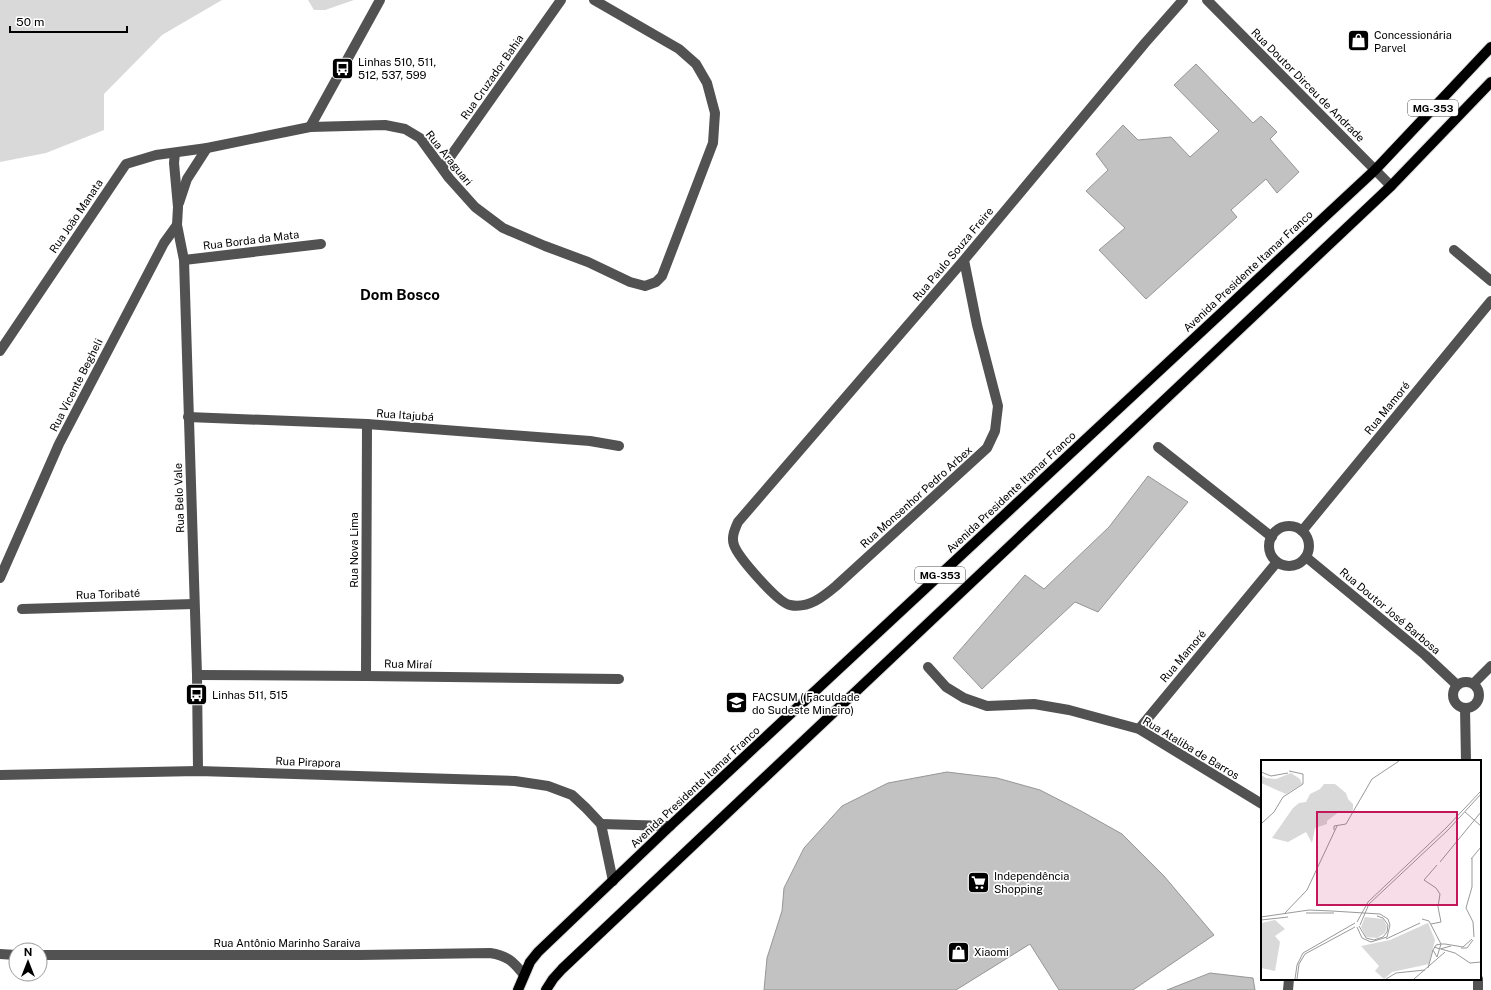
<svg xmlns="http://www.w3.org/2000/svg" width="1491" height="990" font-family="'Public Sans',sans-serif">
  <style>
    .green { fill: #d9d9d9 }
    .building { fill: #c2c2c2; stroke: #969696 }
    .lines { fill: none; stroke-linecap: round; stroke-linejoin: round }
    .major-casing { stroke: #dbdbdb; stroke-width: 12 }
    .minor { stroke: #525252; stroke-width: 10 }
    .major { stroke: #000; stroke-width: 10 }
    .labels { text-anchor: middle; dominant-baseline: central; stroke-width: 3.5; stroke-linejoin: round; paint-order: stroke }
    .shield { fill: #fff; stroke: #4c4c4c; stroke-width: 1 }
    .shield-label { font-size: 10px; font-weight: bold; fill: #000 }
    .poi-label { font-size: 11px; fill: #000; stroke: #fff; text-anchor: start }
    .street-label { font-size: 11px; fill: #000; stroke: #fff }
    .district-label { font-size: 15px; font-weight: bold; fill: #000; stroke: #fff }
    .inset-road { fill: none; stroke: #999; stroke-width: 1 }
    .view { fill: #c2185b; fill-opacity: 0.15; stroke: #c2185b; stroke-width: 2 }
    .inset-edge { fill: none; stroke: #000; stroke-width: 2 }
  </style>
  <rect width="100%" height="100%" fill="#fff"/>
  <g class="green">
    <polygon points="0,0 222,0 162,35 104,94 104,130 46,153 0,162"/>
    <polygon points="308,0 354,0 325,10 314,10"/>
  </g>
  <g class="building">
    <polygon points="1196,64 1253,123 1261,116 1277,132 1270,139 1299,172 1277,193 1266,179 1231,210 1237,217 1146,299 1099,250 1125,228 1086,191 1108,170 1096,154 1123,125 1138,140 1171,137 1190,157 1219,131 1174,85"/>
    <polygon points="1148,476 1188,502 1098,612 1075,602 982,689 953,658 1025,575 1044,589 1109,527"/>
    <polygon points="947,772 997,778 1040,790 1081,811 1122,834 1164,876 1214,935 1133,990 1059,990 1030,944 956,990 764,990 767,958 782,911 784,888 804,848 842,806 888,783"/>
    <polygon points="1210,973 1253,978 1255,990 1167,990"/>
  </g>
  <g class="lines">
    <defs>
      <g id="major">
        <polyline points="518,990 530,962 538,952 670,826 1375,170 1491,47"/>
        <polyline points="546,990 553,979 562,969 1391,186 1491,82"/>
      </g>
    </defs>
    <use href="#major" class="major-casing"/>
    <g class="minor">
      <polyline points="1207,0 1391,186"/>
      <polyline points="310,127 380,0"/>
      <polyline points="443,167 561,0"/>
      <polyline points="179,203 187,179 207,148"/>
      <polyline points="177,225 184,260 197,675 198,771"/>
      <polyline points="1454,250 1491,281"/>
      <polyline points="184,260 321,244"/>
      <path d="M 964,260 L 977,325 L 998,406 L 995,431 L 987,448 L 836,586 C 823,597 808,609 790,605 C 778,603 738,557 734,545 C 731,537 735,529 738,522 L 964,260 L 1145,43 L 1183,0"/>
      <polyline points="0,351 126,164 156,155 207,148 310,127 385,125 405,129 420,138 449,178 475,207 503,228 545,246 588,262 630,282 645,286 656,282 662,276 713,143 715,113 707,83 696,64 679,49 594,0"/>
      <polyline points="188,417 367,424 590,441 619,446"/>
      <polyline points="1158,447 1272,537"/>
      <circle cx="1289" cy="546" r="20"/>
      <polyline points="1302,531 1491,301"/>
      <polyline points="1306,557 1425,655 1457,685"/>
      <polyline points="0,578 59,444 164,243 177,225 178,207 174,163 175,153"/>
      <polyline points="22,609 194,604"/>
      <polyline points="928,667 946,687 964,698 987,706 1034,704 1069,710 1139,729 1262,804"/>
      <polyline points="197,675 366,676 619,679"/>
      <polyline points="366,676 367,424"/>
      <circle cx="1466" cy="695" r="13"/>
      <polyline points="1474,683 1491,666"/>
      <polyline points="1465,708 1466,761"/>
      <polyline points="1139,729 1277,562"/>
      <polyline points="0,775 198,771 515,781 548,786 572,795 586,808 601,824 613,881"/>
      <polyline points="601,824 670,826"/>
      <polyline points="0,954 16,955"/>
      <path d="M 40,955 L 360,955 L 490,953 C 508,956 513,961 524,975"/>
      <polyline points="1478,979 1478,990"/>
      <polyline points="1288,990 1289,979"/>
    </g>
    <use href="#major" class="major"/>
  </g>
  <defs>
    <symbol id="shop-square" viewBox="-11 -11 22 22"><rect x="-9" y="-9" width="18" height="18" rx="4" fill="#000" stroke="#fff"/><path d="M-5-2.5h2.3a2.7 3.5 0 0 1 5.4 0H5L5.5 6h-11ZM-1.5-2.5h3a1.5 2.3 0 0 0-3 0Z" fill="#fff"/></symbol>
    <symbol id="bus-square" viewBox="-11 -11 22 22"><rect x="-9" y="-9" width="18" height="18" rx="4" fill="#000" stroke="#fff"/><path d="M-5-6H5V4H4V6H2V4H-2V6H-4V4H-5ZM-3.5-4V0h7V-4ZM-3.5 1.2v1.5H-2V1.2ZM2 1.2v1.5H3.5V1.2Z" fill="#fff"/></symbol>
    <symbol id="university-square" viewBox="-11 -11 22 22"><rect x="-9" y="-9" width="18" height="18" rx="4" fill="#000" stroke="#fff"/><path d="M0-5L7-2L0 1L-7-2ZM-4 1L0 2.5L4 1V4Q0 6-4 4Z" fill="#fff"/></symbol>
    <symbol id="supermarket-square" viewBox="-11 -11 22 22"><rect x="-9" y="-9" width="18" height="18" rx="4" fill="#000" stroke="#fff"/><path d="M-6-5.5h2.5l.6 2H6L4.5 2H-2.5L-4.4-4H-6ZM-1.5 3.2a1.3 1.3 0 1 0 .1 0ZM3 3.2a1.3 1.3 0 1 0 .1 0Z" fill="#fff"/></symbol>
  </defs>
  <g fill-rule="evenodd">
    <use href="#shop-square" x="1346" y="28" width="25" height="25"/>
    <use href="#bus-square" x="330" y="56" width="25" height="25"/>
    <use href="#bus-square" x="184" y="682" width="25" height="25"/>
    <use href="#university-square" x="724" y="690" width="25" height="25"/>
    <use href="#supermarket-square" x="966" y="870" width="25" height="25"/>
    <use href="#shop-square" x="946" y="940" width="25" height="25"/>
  </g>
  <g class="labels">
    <g class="shield">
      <rect x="1408" y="100" width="50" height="16" rx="3"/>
      <rect x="915" y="567" width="50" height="16" rx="3"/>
    </g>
    <g class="shield-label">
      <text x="1433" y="108">MG-353</text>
      <text x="940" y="575">MG-353</text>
    </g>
    <g class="poi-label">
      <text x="1374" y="35">Concessionária<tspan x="1374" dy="13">Parvel</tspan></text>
      <text x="358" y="62">Linhas 510, 511,<tspan x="358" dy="13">512, 537, 599</tspan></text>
      <text x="212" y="695">Linhas 511, 515</text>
      <text x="752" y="697">FACSUM ( Faculdade<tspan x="752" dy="13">do Sudeste Mineiro)</tspan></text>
      <text x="994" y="876">Independência<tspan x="994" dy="13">Shopping</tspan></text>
      <text x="974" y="952">Xiaomi</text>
    </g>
    <g class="street-label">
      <text transform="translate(492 77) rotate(-55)">Rua Cruzador Bahia</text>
      <text transform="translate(1308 85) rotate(45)">Rua Doutor Dirceu de Andrade</text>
      <text transform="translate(449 158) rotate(51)">Rua Araguari</text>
      <text transform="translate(76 216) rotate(-56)">Rua João Manata</text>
      <text transform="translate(251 240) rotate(-7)">Rua Borda da Mata</text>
      <text transform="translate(953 254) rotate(-50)">Rua Paulo Souza Freire</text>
      <text transform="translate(1248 271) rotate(-43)">Avenida Presidente Itamar Franco</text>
      <text transform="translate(76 385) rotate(-63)">Rua Vicente Begheli</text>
      <text transform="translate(1387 408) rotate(-51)">Rua Mamoré</text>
      <text transform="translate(405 415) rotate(4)">Rua Itajubá</text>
      <text transform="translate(1011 492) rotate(-43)">Avenida Presidente Itamar Franco</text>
      <text transform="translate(916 497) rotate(-42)">Rua Monsenhor Pedro Arbex</text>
      <text transform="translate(179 498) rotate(-92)">Rua Belo Vale</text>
      <text transform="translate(354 550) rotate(-90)">Rua Nova Lima</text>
      <text transform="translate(108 594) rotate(-2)">Rua Toribaté</text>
      <text transform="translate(1390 611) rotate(40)">Rua Doutor José Barbosa</text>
      <text transform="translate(1183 656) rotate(-50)">Rua Mamoré</text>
      <text transform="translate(408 664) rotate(1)">Rua Miraí</text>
      <text transform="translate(1191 748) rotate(31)">Rua Ataliba de Barros</text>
      <text transform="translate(308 762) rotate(2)">Rua Pirapora</text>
      <text transform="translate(695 787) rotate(-43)">Avenida Presidente Itamar Franco</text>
      <text x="287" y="943">Rua Antônio Marinho Saraiva</text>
    </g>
    <g class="district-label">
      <text x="400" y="294">Dom Bosco</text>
    </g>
  </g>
  <g transform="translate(1261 760)">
    <rect width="220" height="220" fill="#fff"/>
    <path d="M 30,13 L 39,19 L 41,24 L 25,34 L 0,23 L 0,15 L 5,18 L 15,19 ZM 63,24 L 74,24 L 85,33 L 87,39 L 92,44 L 92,50 L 87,53 L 79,51 L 66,61 L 66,64 L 54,68 L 51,83 L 45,72 L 27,82 L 11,78 L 32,48 L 38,43 L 45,42 L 49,34 L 59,29 ZM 104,157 L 122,159 L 126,166 L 124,173 L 116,178 L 105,177 L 100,167 ZM 14,160 L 24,169 L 14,176 L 19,182 L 14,211 L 0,208 L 0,163 ZM 167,163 L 174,180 L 168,204 L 131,212 L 123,219 L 114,211 L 118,206 L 100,186 L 129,180 Z" fill="#d9d9d9"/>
    <path class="inset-road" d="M 0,12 L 10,16 L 27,13M 204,52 L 220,66M 0,64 L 13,52 L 22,37 L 42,24 L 42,14 L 28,11M 73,70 L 73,66 L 85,64 L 111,19 L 138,1M 211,98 L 211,127 L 205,148 L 212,162 L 213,177M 210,99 L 220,87M 179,102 L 220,52M 45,153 L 73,153M 23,154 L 46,130 L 76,66M 0,157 L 48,150 L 71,151 L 119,154 L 127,159 L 129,165 L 126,177 L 110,182 L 101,178 L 96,167M 161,159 L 168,161 L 180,184M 0,160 L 27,157M 96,162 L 107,142 L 185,68 L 220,31M 170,164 L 180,162 L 177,147 L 179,134 L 175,128 L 163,120 L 176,105M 99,165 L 108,144 L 187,70 L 220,34M 98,166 L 105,178 L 113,180 L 122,177 L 126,172 L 127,165 L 122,158 L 116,156M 125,179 L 159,163M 180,184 L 176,197 L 172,190 L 175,185 L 180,184 L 184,184 L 202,187 L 211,179M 173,187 L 179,189 L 190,186M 200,188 L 206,188 L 212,180M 180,189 L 194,193 L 209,203 L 220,202M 167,208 L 172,190M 34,219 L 36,205 L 42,193 L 94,163M 36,219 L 38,204 L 44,194 L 94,167M 125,219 L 135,213 L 164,210M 153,219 L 184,192"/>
    <path class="view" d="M 56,52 L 196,52 L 196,145 L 56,145 Z"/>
    <rect width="220" height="220" class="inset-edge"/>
  </g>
  <g transform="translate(28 962)"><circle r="19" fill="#ffffff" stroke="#999999"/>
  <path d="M0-3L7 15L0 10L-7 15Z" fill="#000000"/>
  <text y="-6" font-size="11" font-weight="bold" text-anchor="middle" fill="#000000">N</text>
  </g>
  <path d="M10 26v6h117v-6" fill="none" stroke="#000000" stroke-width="2"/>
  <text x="16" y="26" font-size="12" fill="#000000" stroke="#ffffff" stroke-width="3" paint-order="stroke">50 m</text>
</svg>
